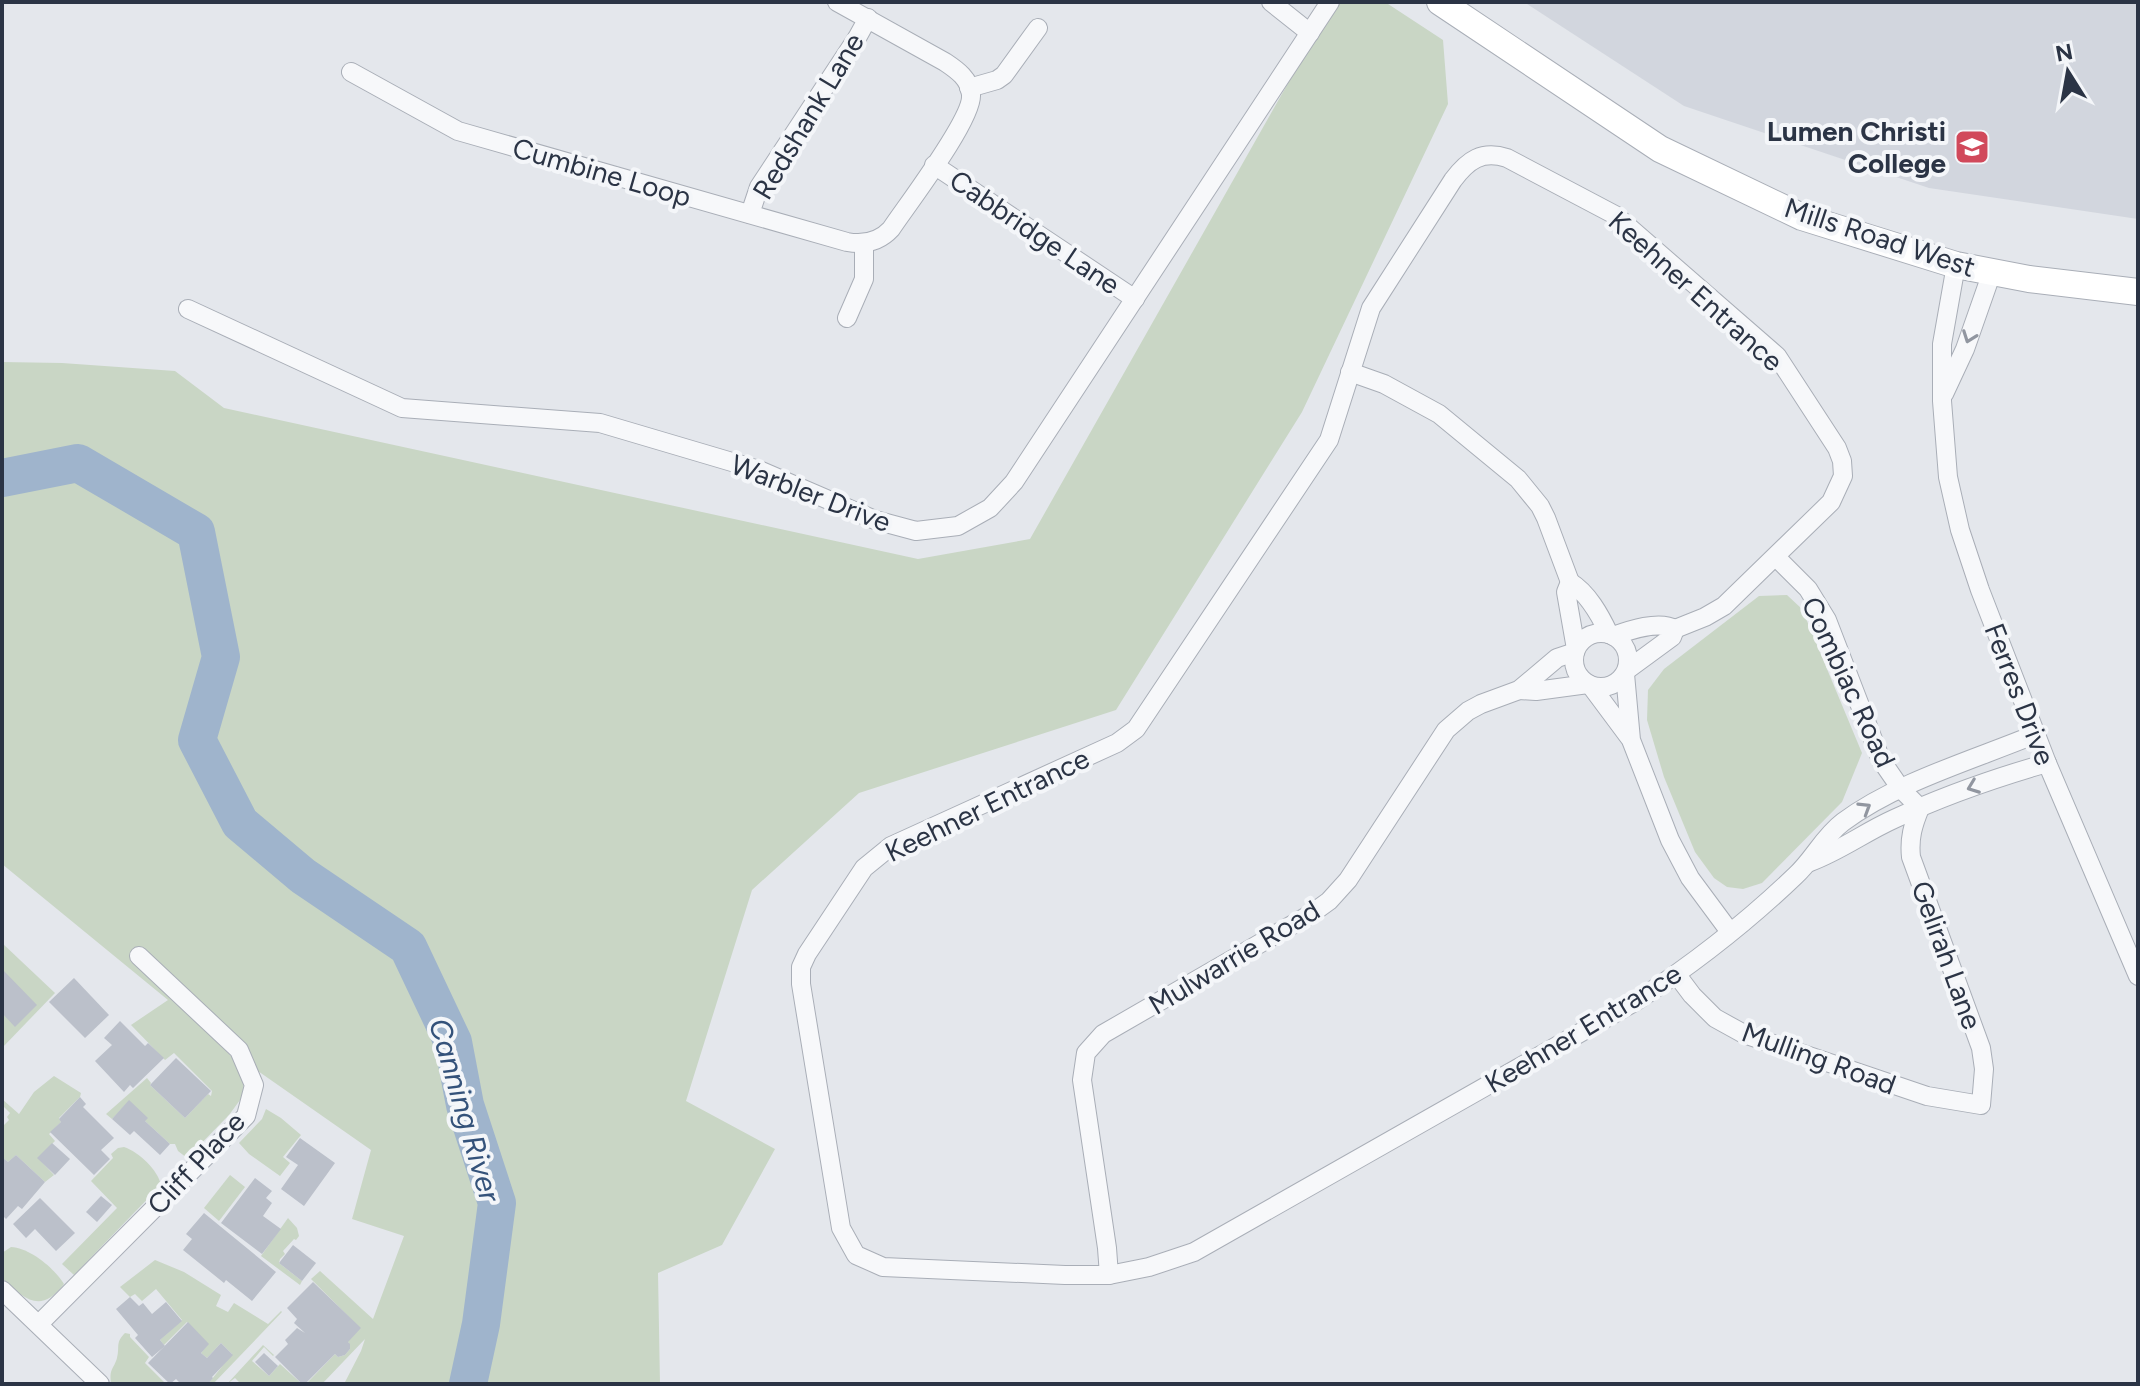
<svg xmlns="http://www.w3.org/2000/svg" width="2140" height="1386" font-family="Figtree,sans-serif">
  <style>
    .built { fill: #d2d6de }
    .green { fill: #c9d6c5 }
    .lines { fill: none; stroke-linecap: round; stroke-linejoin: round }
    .river { stroke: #9fb4cc; stroke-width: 38 }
    .building { fill: #bbc0ca }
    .street-casing { stroke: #a9aeb7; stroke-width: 20 }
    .secondary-casing { stroke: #a9aeb7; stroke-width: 28 }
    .street { stroke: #f7f8fa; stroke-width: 18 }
    .secondary { stroke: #fff; stroke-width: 26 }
    .oneway { stroke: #9196a0 }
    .labels { text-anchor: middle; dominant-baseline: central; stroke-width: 8; stroke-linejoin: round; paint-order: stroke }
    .street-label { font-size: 28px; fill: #2b3445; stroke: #f4f6f9 }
    .poi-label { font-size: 28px; font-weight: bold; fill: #2b3445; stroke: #f4f6f9; text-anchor: end }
    .water-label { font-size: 30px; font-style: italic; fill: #34527a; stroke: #f4f6f9 }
  </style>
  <rect width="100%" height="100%" fill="#e4e7ec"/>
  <polygon class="built" points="1524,2 2138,2 2138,219 1929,188 1684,106"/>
  <g class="green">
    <polygon points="1334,2 1385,2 1443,40 1448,104 1302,412 1116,710 859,793 752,890 686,1101 775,1149 722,1245 658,1273 660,1384 344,1384 361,1351 365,1339 322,1384 306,1384 335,1354 338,1357 345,1355 350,1349 348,1341 360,1328 311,1279 320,1271 373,1319 404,1236 352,1219 371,1150 235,1055 211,1036 238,1063 244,1083 243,1096 229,1115 187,1158 178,1151 175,1144 170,1144 145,1121 129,1101 112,1119 106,1114 147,1078 151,1083 150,1085 185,1118 208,1094 211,1096 212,1091 174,1053 165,1060 131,1025 168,1000 2,864 2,362 62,363 175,371 224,408 918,559 1030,539"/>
    <polygon points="1787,595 1802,609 1862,753 1842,802 1762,883 1743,889 1727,887 1714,878 1695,852 1664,777 1647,720 1648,690 1664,669 1759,596"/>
    <polygon points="2,943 55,993 2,1048"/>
    <polygon points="54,1076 81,1093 80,1097 59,1118 61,1122 49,1134 55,1141 38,1158 54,1175 45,1182 16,1155 8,1162 2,1157 2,1127 9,1120 7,1117 10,1113 2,1105 2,1099 19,1114 34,1092"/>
    <polygon points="266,1109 281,1118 301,1135 283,1157 290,1163 280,1176 249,1154 239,1143 262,1119"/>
    <path d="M 124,1147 C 139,1152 158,1170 161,1185 L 74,1275 L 62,1264 L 117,1208 L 91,1181 L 113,1158 L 111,1154 L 118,1148 Z"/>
    <polygon points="230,1175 245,1187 219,1221 204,1208"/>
    <polygon points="288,1218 297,1228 299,1236 296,1240 294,1239 283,1251 285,1254 280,1259 279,1263 302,1281 300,1285 261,1256"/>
    <path d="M 11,1247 C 30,1248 54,1268 64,1284 C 41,1314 25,1300 2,1278 L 2,1253 Z"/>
    <polygon points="155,1260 184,1272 221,1295 216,1306 228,1312 234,1303 268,1324 281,1311 282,1312 213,1384 208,1384 232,1354 221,1343 207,1358 201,1353 208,1344 187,1322 164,1345 160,1340 182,1320 156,1289 142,1301 135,1294 130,1297 120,1287"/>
    <path d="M 125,1333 L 130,1334 L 130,1337 L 149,1357 L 145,1363 L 166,1384 L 111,1383 C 109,1368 114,1369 117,1358 C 120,1346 115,1343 125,1333 Z"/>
    <polygon points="263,1345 274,1355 273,1356 264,1347 252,1361 269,1376 280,1364 302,1384 241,1384 235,1378 227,1384"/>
  </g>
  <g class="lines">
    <polyline class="river" points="2,478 78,463 196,532 221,657 197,740 240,823 303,876 408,947 453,1042 465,1105 497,1203 481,1324 468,1384"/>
  </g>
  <g class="building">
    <polygon points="2,969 37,1005 15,1027 2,1013"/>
    <polygon points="74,978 109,1015 85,1038 49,1002"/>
    <polygon points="120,1021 145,1046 148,1043 164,1058 133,1088 130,1085 124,1092 95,1061 112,1045 104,1038"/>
    <polygon points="176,1058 211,1091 185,1118 150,1085"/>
    <polygon points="80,1097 86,1104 83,1107 114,1138 101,1150 110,1159 94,1175 50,1132 61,1122 59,1119"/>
    <polygon points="129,1100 148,1118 145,1121 170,1144 160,1155 134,1131 130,1135 112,1119"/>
    <polygon points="300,1138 335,1163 304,1206 281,1189 298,1165 286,1157"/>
    <polygon points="52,1143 70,1159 55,1175 37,1158"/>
    <polygon points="16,1155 45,1182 22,1209 18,1206 6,1219 2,1215 2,1157 8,1162"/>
    <polygon points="255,1178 272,1191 266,1198 272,1203 263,1216 281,1229 262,1254 221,1223"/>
    <polygon points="101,1196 112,1205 97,1222 86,1212"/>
    <polygon points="40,1198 75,1233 56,1251 35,1229 26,1238 13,1224"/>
    <polygon points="204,1213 276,1272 252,1301 226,1280 224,1283 183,1250 192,1239 186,1234"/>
    <polygon points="293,1245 316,1263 302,1281 279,1263"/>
    <polygon points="313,1282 361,1328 348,1342 350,1344 350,1349 345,1355 338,1357 335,1354 305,1384 302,1384 275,1357 288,1344 285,1340 297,1328 305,1333 294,1323 297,1319 287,1308"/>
    <polygon points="130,1297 139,1306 143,1303 152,1314 166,1302 182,1321 160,1340 165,1346 152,1357 135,1338 138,1335 116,1309"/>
    <polygon points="188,1322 209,1344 201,1353 207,1358 221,1343 233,1355 212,1377 213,1378 208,1384 181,1384 176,1379 170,1384 148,1363"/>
    <polygon points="264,1353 278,1366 269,1376 255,1362"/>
  </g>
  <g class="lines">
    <defs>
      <g id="street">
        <polyline points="1271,2 1310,33"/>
        <path d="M 351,72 L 458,131 L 847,242 C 864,245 879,242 891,229 C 907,205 973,119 971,95 C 970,79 957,70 945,62 L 837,2"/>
        <polyline points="969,88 997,80 1004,75 1038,28"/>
        <polyline points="934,165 1135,299"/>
        <polyline points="750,214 759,187 857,38 868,18"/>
        <polyline points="1956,265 1942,344 1942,401 1948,477 1960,530 1980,590 2047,763 2138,976"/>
        <polyline points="188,309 402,408 600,423 759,470 875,520 916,531 958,526 990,508 1014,482 1330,2"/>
        <polyline points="847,318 864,279 864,243"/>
        <polyline points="1350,372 1384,384 1439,414 1518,479 1540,506 1546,518 1570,582"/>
        <polyline points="1944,394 1965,349 1992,272"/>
        <path d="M 1675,629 L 1705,617 L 1724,606 L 1831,502 L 1843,476 L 1842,461 L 1837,448 L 1777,356 L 1615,215 L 1507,158 C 1482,150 1468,160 1453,180 L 1371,308 L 1329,440 L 1136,729 L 1117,743 L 891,846 L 864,868 L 807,954 L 801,967 L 801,984 L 841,1228 L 856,1255 L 883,1267 L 1065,1275 L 1109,1275 L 1149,1267 L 1194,1252 L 1638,1000 C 1693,964 1747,922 1795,876 C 1813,860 1823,837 1843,822 C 1897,782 1973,760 2036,734"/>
        <circle cx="1601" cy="660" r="27"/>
        <path d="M 1613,636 C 1630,630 1659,620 1675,629 L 1672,637 L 1627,670"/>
        <path d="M 1576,649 L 1566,592 L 1570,582 C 1588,593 1600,615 1609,634"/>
        <polyline points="1625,674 1631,740 1670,840 1690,878 1730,932"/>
        <polyline points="1591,686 1629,737"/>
        <polyline points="1519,690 1536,691 1588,684"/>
        <path d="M 1810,862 C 1840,851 1865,832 1894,819 C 1943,796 1995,778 2047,763"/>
        <path d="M 1677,975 L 1692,995 L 1715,1018 L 1744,1034 L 1927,1096 L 1981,1105 L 1984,1069 L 1981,1048 L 1911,857 C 1909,838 1913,825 1920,808 L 1901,789 L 1881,760 L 1827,620 L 1808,589 L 1776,557"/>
        <polyline points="1109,1275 1107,1248 1082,1080 1086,1053 1103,1034 1311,914 1329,901 1348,880 1446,730 1468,711 1481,704 1519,690 1557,658 1575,652"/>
        <polyline points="2,1290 100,1384"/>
        <polyline points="39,1324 246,1116 254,1085 239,1050 139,956"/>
      </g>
      <polyline id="secondary" points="1440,2 1660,149 1802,217 1956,265 2029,279 2138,292"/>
    </defs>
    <use href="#street" class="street-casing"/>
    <use href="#secondary" class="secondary-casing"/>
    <use href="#street" class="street"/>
    <use href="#secondary" class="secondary"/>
  </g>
  <defs><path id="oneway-chevron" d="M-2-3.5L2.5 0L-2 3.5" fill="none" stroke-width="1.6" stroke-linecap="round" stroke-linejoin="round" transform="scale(2)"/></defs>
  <g class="oneway">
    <use href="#oneway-chevron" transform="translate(1969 337) rotate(110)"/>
    <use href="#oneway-chevron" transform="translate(1973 787) rotate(159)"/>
    <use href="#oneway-chevron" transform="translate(1865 808) rotate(-32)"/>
  </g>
  <defs>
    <symbol id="school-square" viewBox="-11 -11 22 22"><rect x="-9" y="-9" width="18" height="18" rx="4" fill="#d1495b" stroke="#f4f6f9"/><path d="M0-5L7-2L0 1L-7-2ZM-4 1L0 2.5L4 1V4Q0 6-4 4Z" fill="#fff"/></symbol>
  </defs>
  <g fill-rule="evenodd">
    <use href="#school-square" x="1952" y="127" width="40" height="40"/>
  </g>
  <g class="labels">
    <g class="street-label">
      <text transform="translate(808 116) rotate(-59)">Redshank Lane</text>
      <text transform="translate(602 172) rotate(16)">Cumbine Loop</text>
      <text transform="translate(1035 232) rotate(34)">Cabbridge Lane</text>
      <text transform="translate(1880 237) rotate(18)">Mills Road West</text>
      <text transform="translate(1696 291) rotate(42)">Keehner Entrance</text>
      <text transform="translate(811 493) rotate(21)">Warbler Drive</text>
      <text transform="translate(1849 682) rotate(65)">Combiac Road</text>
      <text transform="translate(2020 694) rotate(69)">Ferres Drive</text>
      <text transform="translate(987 805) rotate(-26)">Keehner Entrance</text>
      <text transform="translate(1947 955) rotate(70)">Gelirah Lane</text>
      <text transform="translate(1234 957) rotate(-31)">Mulwarrie Road</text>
      <text transform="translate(1583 1028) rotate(-31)">Keehner Entrance</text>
      <text transform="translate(1819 1058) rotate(20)">Mulling Road</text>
      <text transform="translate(196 1163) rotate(-47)">Cliff Place</text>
    </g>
    <g class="poi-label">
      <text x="1946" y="131">Lumen Christi<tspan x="1946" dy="32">College</tspan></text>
    </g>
    <g class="water-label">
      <text transform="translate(465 1110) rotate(74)">Canning River</text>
    </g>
  </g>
  <rect width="2140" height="1386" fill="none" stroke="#2b3445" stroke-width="8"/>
  <g transform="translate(2068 72) rotate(349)" stroke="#f4f6f9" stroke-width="6" paint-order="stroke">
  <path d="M0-6L14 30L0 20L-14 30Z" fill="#2b3445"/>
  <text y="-12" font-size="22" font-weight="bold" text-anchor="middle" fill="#2b3445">N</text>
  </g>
</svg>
